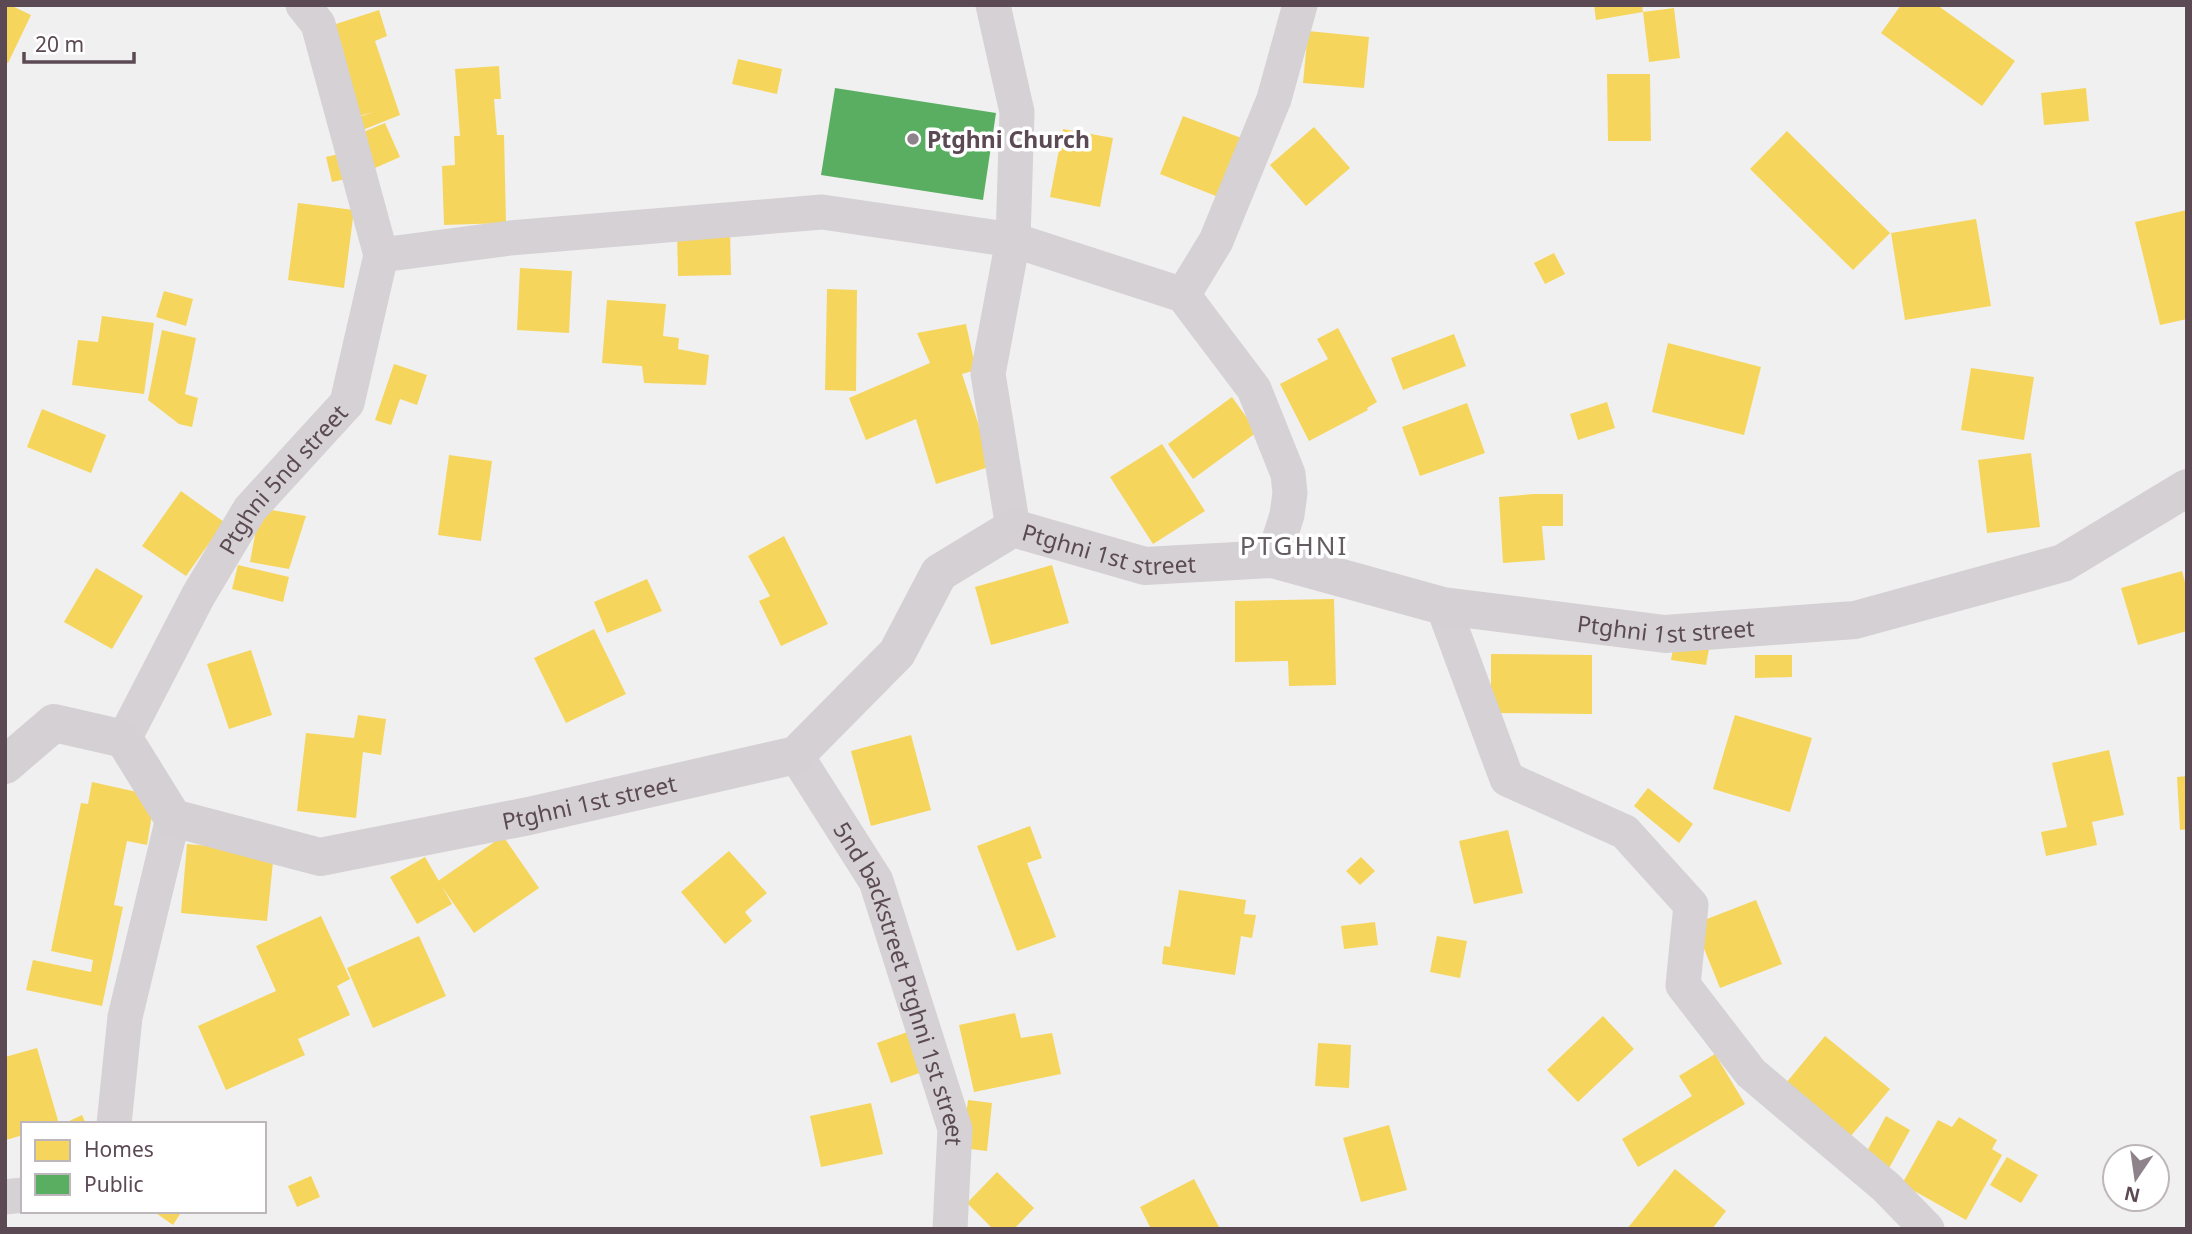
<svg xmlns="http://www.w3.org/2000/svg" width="2192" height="1234" font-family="'Noto Sans',sans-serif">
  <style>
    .homes { fill: #f6d55c }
    .public { fill: #5aae61 }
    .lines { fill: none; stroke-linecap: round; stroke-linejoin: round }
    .street { stroke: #d5d1d4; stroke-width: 35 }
    .secondary { stroke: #d5d0d3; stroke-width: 38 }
    .poi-dot { fill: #8f838b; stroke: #fff; stroke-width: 2.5 }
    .labels { text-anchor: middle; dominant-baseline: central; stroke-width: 7; stroke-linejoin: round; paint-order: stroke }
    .poi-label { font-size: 23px; font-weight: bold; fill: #5b4954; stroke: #fff; text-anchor: start }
    .street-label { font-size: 23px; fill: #5b4954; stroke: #fff }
    .quarter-label { font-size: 26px; letter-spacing: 2px; fill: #635c60; stroke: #fff }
  </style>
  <rect width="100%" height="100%" fill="#f0f0f0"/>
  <g class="homes">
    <polygon points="5,5 10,5 31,15 8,63 5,62"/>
    <polygon points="1594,5 1642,5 1643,12 1596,20"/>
    <polygon points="1901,5 1937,5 2015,61 1982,106 1881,33"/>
    <polygon points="1674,8 1680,58 1649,62 1643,12"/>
    <polygon points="379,10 387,36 375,41 400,115 360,131 355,118 374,112 355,117 333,25"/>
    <polygon points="1308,31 1369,37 1364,88 1303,83"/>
    <polygon points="738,59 782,69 777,94 732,84"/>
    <polygon points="499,66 501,99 494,99 497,135 504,135 506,223 444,225 442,166 455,165 454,136 460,136 455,69"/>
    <polygon points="1607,74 1650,74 1651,141 1608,141"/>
    <polygon points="2086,88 2089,121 2044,125 2041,93"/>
    <polygon points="1183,116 1244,139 1221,198 1160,174"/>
    <polygon points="385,123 400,157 375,168 361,133"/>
    <polygon points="1314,127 1350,168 1306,206 1270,165"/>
    <polygon points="1063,129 1113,138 1100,207 1050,197"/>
    <polygon points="1787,131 1890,233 1853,270 1750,169"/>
    <polygon points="343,153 350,178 332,182 326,157"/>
    <polygon points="298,203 354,210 344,288 288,280"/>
    <polygon points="2187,210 2187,319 2160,325 2135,222"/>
    <polygon points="1976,219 1991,306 1905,320 1891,233"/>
    <polygon points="730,231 731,275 678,276 677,232"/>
    <polygon points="1554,253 1565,274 1545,284 1534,263"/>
    <polygon points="520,268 572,271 569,333 517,330"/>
    <polygon points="827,289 857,290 856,391 825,390"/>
    <polygon points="164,291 193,299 186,326 156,317"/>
    <polygon points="607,300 666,304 663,336 679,338 678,349 709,355 706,385 644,383 642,366 602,363"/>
    <polygon points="102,316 154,323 144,394 72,385 78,340 98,342"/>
    <polygon points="966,324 976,370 962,374 992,466 936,484 916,419 866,440 849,398 930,363 917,333"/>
    <polygon points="1338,328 1377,402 1367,408 1368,410 1309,441 1280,384 1328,359 1317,339"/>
    <polygon points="162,330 196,338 185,394 198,398 192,427 179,424 148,400"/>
    <polygon points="1454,334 1466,366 1403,390 1391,358"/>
    <polygon points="1668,343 1761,367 1744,435 1652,412"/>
    <polygon points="394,364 427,375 417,405 400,399 391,425 375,420"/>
    <polygon points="1971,368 2034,377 2024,440 1961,430"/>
    <polygon points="1232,397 1257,432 1193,479 1168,444"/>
    <polygon points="1607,402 1615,428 1578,440 1570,414"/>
    <polygon points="1467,403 1485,453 1420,476 1402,427"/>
    <polygon points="42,409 106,435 91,473 27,447"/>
    <polygon points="1162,444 1205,511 1153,544 1110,477"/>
    <polygon points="2031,453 2040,527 1987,533 1978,460"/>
    <polygon points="449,455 492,461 481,541 438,535"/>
    <polygon points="181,491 224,522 186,576 142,546"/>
    <polygon points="1534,494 1563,494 1563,526 1542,526 1545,560 1503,563 1499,497"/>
    <polygon points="260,508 306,516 289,569 250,562"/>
    <polygon points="784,536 828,624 781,646 759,601 770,596 748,556"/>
    <polygon points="238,565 289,577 283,602 232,589"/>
    <polygon points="1052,565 1069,623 991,645 975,587"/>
    <polygon points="96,568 143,596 112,649 64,622"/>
    <polygon points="2182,571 2187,589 2187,631 2138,645 2121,588"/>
    <polygon points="647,579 662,611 607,633 594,602"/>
    <polygon points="1334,599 1336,685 1289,686 1288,661 1235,662 1235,601"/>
    <polygon points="594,629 626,694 566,723 534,658"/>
    <polygon points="1674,644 1709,649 1706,665 1671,660"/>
    <polygon points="251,650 272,715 229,729 207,664"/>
    <polygon points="1491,654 1592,655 1592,714 1491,713"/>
    <polygon points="1755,655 1792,655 1792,677 1755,678"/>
    <polygon points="358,715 386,719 381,755 363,752 356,818 297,811 306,733 354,738"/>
    <polygon points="1735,715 1812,738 1790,812 1713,789"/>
    <polygon points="911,735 931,810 871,826 851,751"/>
    <polygon points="2109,750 2124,815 2092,822 2097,845 2046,856 2041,832 2067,827 2052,763"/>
    <polygon points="2187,776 2187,829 2180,830 2177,777"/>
    <polygon points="92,782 155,796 147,845 127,841 114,905 123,907 102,1006 26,990 33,960 91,972 93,960 51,951 81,803 88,804"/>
    <polygon points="1648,788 1693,824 1679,843 1634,806"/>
    <polygon points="1030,826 1042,858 1027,863 1056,937 1017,951 977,846"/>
    <polygon points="1508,830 1523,893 1474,904 1459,841"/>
    <polygon points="503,836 539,888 474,933 438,881"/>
    <polygon points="187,844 274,852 267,921 181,913"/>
    <polygon points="729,851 767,893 745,912 752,921 725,944 681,892"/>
    <polygon points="425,857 452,904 417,924 390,877"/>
    <polygon points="1361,857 1375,871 1360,885 1346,871"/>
    <polygon points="1179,890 1246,900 1244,914 1256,915 1252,938 1241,936 1235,975 1162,964 1164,946 1170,947"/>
    <polygon points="1756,900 1782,964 1720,988 1694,924"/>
    <polygon points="321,916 350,979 337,986 350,1015 298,1039 305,1055 226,1090 198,1026 276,991 256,946"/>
    <polygon points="1375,922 1378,945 1344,949 1341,926"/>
    <polygon points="419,936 446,996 373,1028 347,968"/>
    <polygon points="1437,936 1467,941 1460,978 1430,972"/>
    <polygon points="1015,1013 1021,1038 1052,1033 1061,1074 974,1092 959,1025"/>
    <polygon points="1603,1016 1634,1049 1578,1102 1547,1070"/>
    <polygon points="910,1031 925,1071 891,1083 877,1043"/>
    <polygon points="1825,1036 1890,1089 1850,1137 1786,1083"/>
    <polygon points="1318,1043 1351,1045 1349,1088 1315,1086"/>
    <polygon points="37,1048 59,1124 23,1124 23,1135 6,1140 5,1057"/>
    <polygon points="1715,1054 1745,1104 1638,1167 1622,1139 1692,1096 1679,1076"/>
    <polygon points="968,1100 992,1103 987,1151 962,1148"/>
    <polygon points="871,1103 883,1154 821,1167 810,1116"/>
    <polygon points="82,1115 86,1124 63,1124"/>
    <polygon points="1886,1116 1910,1130 1888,1170 1864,1157"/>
    <polygon points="1959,1117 1997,1140 1992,1149 2002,1155 1966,1220 1902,1184 1938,1120 1952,1127"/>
    <polygon points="1389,1125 1407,1190 1361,1202 1343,1138"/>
    <polygon points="2007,1157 2038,1175 2021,1203 1990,1185"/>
    <polygon points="1675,1169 1726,1211 1712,1229 1627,1229"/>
    <polygon points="997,1172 1034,1208 1014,1229 993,1229 967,1203"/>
    <polygon points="311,1176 320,1197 297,1207 288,1186"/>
    <polygon points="1194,1179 1220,1229 1151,1229 1140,1207"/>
    <polygon points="153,1211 182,1211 173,1225"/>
  </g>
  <polygon class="public" points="835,88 996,113 983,200 821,175"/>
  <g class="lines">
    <g class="street">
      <polyline points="993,5 1017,112 1013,240 988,374 1013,528"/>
      <polyline points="381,255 510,238 822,212 1013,240 1183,295 1254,389 1288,474 1290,493 1287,515 1273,559"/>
      <polyline points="1183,295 1216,241 1274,99 1300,5"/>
      <polyline points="1443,606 1507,779 1625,832 1691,905 1683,985 1751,1073 1886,1187 1927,1229"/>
      <path id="s1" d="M 124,739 L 198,596 L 250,509 L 347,403 L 381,255 L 318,24 L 303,5"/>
      <path id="s2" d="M 796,755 L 876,881 L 955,1129 L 950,1229"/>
      <polyline points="114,1124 125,1017 173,818"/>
      <polyline points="5,1197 23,1195"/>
    </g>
    <path class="secondary" id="s3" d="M 5,765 L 54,723 L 124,739 L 173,818 L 320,857 L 529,816 L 796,755 L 897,653 L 939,573 L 1013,528 L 1145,566 L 1273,559 L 1443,606 L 1665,634 L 1855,620 L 2063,563 L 2187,488"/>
  </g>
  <circle class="poi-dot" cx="913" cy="139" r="7"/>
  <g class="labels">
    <g class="poi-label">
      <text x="927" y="139">Ptghni Church</text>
    </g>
    <g class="street-label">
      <text stroke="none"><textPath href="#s1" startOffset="306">Ptghni 5nd street</textPath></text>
      <text stroke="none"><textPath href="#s3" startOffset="1288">Ptghni 1st street</textPath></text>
      <text stroke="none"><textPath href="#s3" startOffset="1855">Ptghni 1st street</textPath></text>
      <text stroke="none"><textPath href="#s3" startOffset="656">Ptghni 1st street</textPath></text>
      <text stroke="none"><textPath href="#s2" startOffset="254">5nd backstreet Ptghni 1st street</textPath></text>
    </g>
    <g class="quarter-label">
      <text x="1294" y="545">PTGHNI</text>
    </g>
  </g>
  <rect width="2192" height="1234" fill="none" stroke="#5b4954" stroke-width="14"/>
  <rect x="21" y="1122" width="245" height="91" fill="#ffffff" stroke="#bdb6bb" stroke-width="2"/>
  <rect x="35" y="1140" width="35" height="21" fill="#f6d55c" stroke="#bdb6bb" stroke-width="2"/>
  <text x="84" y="1157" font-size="21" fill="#5b4954">Homes</text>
  <rect x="35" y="1174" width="35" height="21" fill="#5aae61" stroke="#bdb6bb" stroke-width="2"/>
  <text x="84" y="1192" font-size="21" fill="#5b4954">Public</text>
  <g transform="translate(2136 1178) rotate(193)"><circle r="33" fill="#ffffff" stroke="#bdb6bb" stroke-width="2"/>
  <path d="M0-5L12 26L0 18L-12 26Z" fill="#8f838b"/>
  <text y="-10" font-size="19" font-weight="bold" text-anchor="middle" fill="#5b4954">N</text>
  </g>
  <path d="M24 52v10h110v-10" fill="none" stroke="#5b4954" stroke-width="3.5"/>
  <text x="35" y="52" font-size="21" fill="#5b4954" stroke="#ffffff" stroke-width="5" paint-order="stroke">20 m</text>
</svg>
